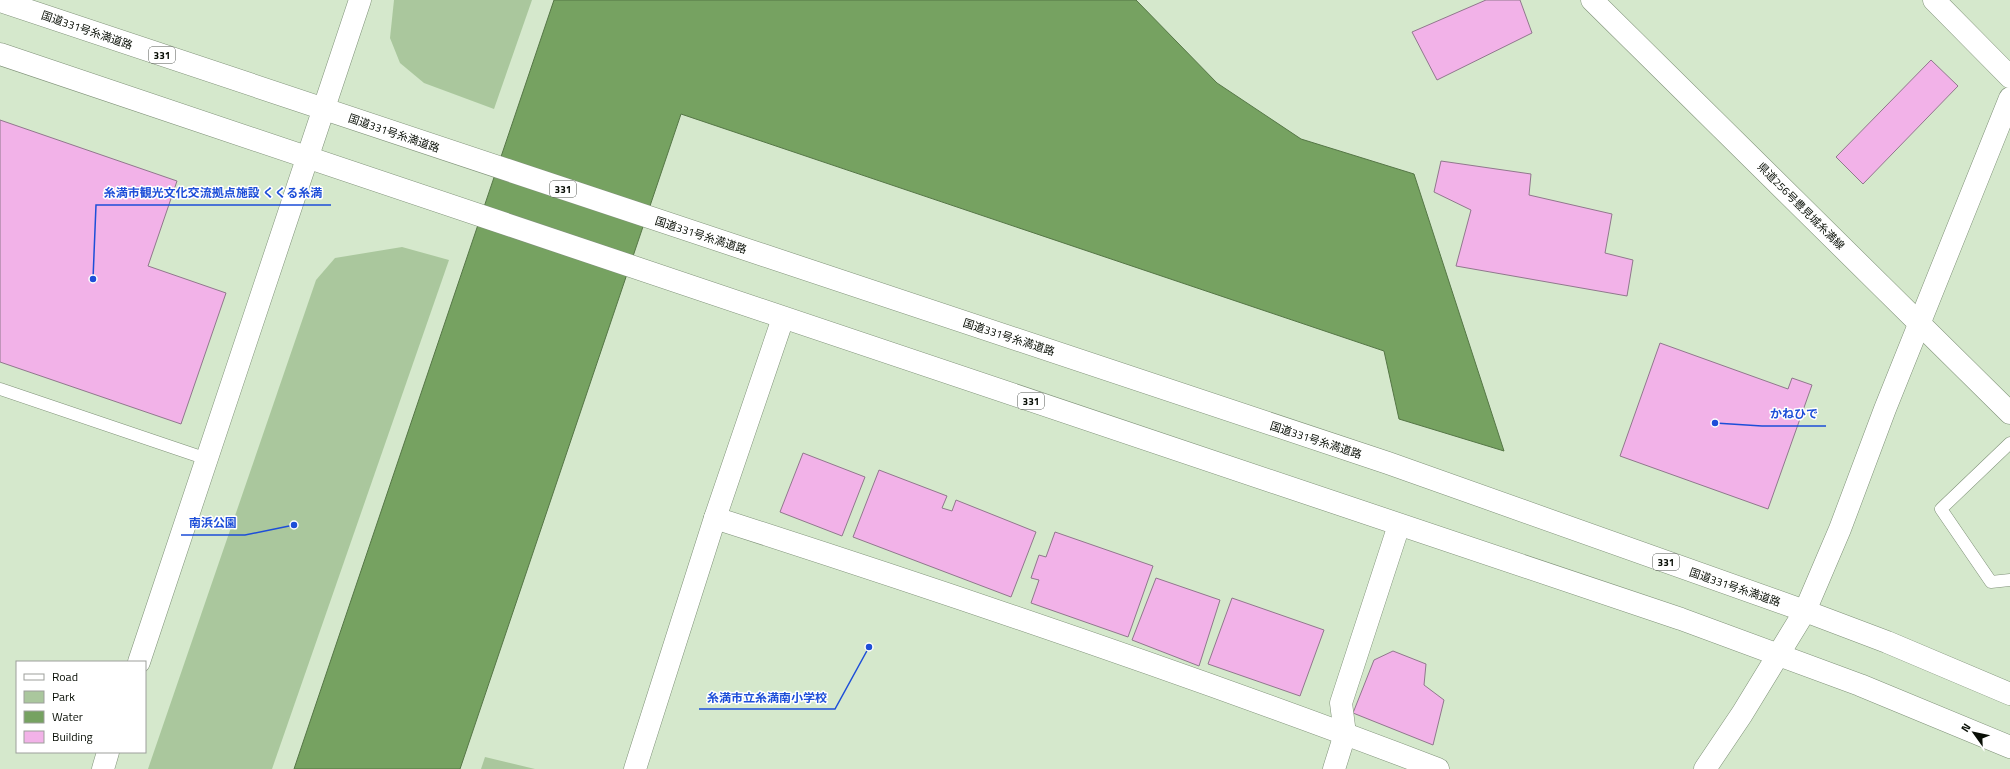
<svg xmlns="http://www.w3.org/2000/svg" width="2010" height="769" font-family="'Titillium Web','Noto Sans JP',sans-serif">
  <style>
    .green { fill: #aac79d }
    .water { fill: #76a261; stroke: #557646 }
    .building { fill: #f2b2e8; stroke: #90788c }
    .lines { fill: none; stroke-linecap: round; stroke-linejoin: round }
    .lane-casing { stroke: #7f9178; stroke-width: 13 }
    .street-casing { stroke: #7f9178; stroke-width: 23 }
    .secondary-casing { stroke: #7f9178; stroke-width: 23 }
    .highway-casing { stroke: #7f9178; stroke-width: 23 }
    .lane { stroke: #fff; stroke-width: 12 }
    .street { stroke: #fff; stroke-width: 22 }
    .secondary { stroke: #fff; stroke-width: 22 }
    .highway { stroke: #fff; stroke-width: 22 }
    .labels { text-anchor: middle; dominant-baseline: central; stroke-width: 3; stroke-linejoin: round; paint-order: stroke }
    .shield { fill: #fff; stroke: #535751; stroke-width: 1 }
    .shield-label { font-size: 10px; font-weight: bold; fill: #090f06 }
    .street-label { font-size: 11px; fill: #090f06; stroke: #fff }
    .leader { fill: none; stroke: #1d4ed8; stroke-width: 1.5 }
    .callout-dot { fill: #1d4ed8; stroke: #fff; stroke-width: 1.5 }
    .callout-label { font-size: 12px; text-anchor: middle; font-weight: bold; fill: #1d4ed8; stroke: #fff; stroke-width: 3; stroke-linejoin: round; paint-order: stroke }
  </style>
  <rect width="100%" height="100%" fill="#d5e8cc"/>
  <g class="green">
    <polygon points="394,0 532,0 494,109 424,83 400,63 390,38"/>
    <polygon points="402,247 449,260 272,769 148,769 316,280 335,258"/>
    <polygon points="485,757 535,769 481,769"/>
  </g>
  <polygon class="water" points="554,0 1136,0 1217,83 1301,139 1414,174 1504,451 1399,419 1384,351 681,114 460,769 294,769"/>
  <g class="building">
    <polygon points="1486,0 1520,0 1532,33 1437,80 1412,32"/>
    <polygon points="1931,60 1958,86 1863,184 1836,157"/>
    <polygon points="0,120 177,181 148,266 226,293 181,424 0,362"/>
    <polygon points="1441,161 1531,174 1529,195 1612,214 1605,253 1633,260 1627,296 1456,266 1471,210 1434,192"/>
    <polygon points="1660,343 1788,389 1792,378 1812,385 1768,509 1620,456"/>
    <polygon points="803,453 865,477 842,536 780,512"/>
    <polygon points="879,470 947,496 942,508 952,511 956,500 1036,532 1011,597 853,537"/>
    <polygon points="1055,532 1153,566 1128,637 1031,603 1039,580 1031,578 1039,555 1046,557"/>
    <polygon points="1156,578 1220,600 1199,666 1132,640"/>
    <polygon points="1232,598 1324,630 1300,696 1208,664"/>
    <polygon points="1393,651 1426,664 1424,685 1444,700 1433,745 1353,713 1374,660"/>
  </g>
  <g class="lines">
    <defs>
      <g id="lane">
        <polyline points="0,389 207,459"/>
        <polyline points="2010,443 1941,509 1991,582 2010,580"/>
      </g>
      <g id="street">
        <polyline points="1934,0 2010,77"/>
        <path d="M 715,518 C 958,596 1200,678 1438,769"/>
        <polyline points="635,769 715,518 783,318"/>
      </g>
      <g id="secondary">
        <polyline points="1592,0 2010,413"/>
        <polyline points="139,662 360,0"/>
        <polyline points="103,769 108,752"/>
        <polyline points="1334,769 1345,734 1341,703 1399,525"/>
        <polyline points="1705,769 1742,714 1805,611 1840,529 1885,409 2010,98"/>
      </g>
      <g id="highway">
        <polyline points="0,1 1388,463 1805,611 1887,642 2010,694"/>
        <polyline points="0,54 1681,619 1860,685 2010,747"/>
      </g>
    </defs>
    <use href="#lane" class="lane-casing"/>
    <use href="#street" class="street-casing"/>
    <use href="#secondary" class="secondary-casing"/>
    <use href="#highway" class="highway-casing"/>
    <use href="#lane" class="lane"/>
    <use href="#street" class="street"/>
    <use href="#secondary" class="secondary"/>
    <use href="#highway" class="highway"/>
  </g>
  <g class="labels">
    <g class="shield">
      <rect x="149" y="47" width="26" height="16" rx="3"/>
      <rect x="550" y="181" width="26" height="16" rx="3"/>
      <rect x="1018" y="393" width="26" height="16" rx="3"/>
      <rect x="1653" y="554" width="26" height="16" rx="3"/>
    </g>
    <g class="shield-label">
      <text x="162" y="55">331</text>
      <text x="563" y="189">331</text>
      <text x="1031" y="401">331</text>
      <text x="1666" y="562">331</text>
    </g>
    <g class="street-label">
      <text transform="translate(87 30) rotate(19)">国道331号糸満道路</text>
      <text transform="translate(394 133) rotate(19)">国道331号糸満道路</text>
      <text transform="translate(1801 206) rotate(45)">県道256号豊見城糸満線</text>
      <text transform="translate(701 235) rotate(18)">国道331号糸満道路</text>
      <text transform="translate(1009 337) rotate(18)">国道331号糸満道路</text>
      <text transform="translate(1316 440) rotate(18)">国道331号糸満道路</text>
      <text transform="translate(1735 587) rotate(19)">国道331号糸満道路</text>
    </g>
  </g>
  <path class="leader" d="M93 279L96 205H331M1715 423L1762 426H1826M294 525L245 535H181M869 647L835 709H699"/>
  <g class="callout-dot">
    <circle cx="93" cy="279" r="4"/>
    <circle cx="1715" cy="423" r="4"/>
    <circle cx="294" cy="525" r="4"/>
    <circle cx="869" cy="647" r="4"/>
  </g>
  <g class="callout-label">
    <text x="213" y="197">糸満市観光文化交流拠点施設 くくる糸満</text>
    <text x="1794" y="418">かねひで</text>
    <text x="213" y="527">南浜公園</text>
    <text x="767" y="702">糸満市立糸満南小学校</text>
  </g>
  <rect x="16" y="661" width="130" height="92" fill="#ffffff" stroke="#9d9f9b"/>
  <rect x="24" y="674" width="20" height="6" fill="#ffffff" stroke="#9d9f9b"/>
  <text x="52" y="681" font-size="12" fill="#090f06">Road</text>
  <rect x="24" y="691" width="20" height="12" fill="#aac79d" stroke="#9d9f9b"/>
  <text x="52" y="701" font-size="12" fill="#090f06">Park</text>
  <rect x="24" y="711" width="20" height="12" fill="#76a261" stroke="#9d9f9b"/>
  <text x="52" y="721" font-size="12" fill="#090f06">Water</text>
  <rect x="24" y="731" width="20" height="12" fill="#f2b2e8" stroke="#9d9f9b"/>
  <text x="52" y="741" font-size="12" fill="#090f06">Building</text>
  <g transform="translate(1974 733) rotate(303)" stroke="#ffffff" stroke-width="3" paint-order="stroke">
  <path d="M0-3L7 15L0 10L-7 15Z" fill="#090f06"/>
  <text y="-6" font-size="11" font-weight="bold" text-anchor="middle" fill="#090f06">N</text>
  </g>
</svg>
